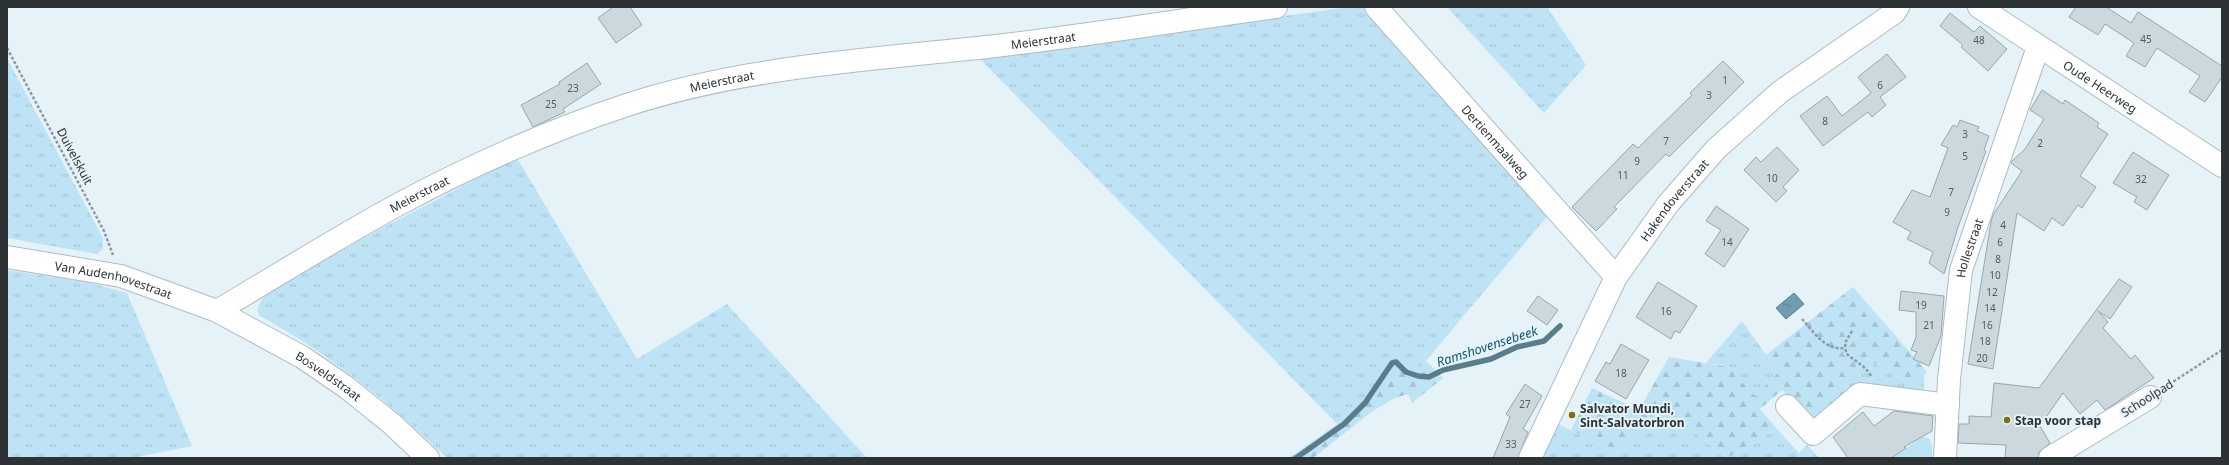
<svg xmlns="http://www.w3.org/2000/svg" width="2229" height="465" font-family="'Noto Sans',sans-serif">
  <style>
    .grass { fill: url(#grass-tufts) }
    .forest { fill: url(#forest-firs) }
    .park { fill: #bee3f4 }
    .water { fill: url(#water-ripples); stroke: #5a7d8c }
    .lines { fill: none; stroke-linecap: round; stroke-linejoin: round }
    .stream { stroke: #5a7d8c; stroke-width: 5.5 }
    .building { fill: #cbd8de; stroke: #99a6ac }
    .minor-casing { stroke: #afbbc2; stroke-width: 24 }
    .path { stroke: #8f9a9e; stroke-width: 2.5; stroke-dasharray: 3 2; stroke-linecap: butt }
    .minor { stroke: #fff; stroke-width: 22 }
    .poi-dot { fill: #846e0c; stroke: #e5f3f9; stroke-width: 1.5 }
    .labels { text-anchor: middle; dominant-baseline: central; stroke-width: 4; stroke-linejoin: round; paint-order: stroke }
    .number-label { font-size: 10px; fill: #545c5f }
    .street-label { font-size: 12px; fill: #2d3335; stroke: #e5f3f9 }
    .poi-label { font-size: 12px; font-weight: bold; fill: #2d3335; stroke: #e5f3f9; text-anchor: start }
    .water-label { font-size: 13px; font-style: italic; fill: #19566e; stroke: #e5f3f9 }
  </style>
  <defs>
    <pattern id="grass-tufts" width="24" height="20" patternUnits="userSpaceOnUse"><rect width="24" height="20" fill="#bee3f4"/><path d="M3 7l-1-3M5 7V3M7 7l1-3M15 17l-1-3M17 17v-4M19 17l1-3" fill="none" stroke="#a4c3d2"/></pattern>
    <pattern id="forest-firs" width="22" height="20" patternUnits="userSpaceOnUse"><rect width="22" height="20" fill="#bee3f4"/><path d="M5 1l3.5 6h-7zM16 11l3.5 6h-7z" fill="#a4c3d2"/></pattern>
    <pattern id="water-ripples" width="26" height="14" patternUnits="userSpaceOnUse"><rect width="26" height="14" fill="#6e9db2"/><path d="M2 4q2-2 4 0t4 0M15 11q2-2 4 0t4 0" fill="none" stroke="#5b8192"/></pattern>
  </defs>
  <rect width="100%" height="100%" fill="#e5f3f9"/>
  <g class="grass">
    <polygon points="1349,7 1366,7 1550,213 1414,375 1397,360 1362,402 1337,424 979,58"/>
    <polygon points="1447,7 1547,7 1586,65 1544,113"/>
    <polygon points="7,58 103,238 103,249 97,254 7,238"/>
    <path d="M 517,158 L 637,359 L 727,304 L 867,458 L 447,458 C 388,401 332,356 260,316 L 257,310 L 261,301 L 270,290 L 380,229 Z"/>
    <polygon points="7,270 87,282 127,293 192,446 132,458 7,458"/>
    <polygon points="1742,321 1779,373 1755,396 1728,367 1706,363"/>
    <polygon points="1867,359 1913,386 1924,375 1924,390 1936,392 1934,400 1849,390 1846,383"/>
    <polygon points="1659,401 1725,458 1541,458 1558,424 1620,454 1632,428 1640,431"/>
    <polygon points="1777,429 1799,453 1807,445 1819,458 1727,458"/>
  </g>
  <g class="forest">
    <polygon points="1853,287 1927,372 1913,386 1867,359 1846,383 1849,390 1813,424 1782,390 1760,409 1777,429 1727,458 1725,458 1659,401 1640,432 1632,429 1620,454 1571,430 1592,388 1639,410 1669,357 1728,367 1755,396 1778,373 1766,355"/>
    <polygon points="1397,359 1414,374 1426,361 1443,378 1412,403 1408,394 1395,398 1374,410 1313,458 1289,458 1337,424 1362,402"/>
  </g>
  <polygon class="park" points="1922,437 1929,438 1932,446 1932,458 1891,458"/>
  <polygon class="water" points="1794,293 1804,304 1786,319 1776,308"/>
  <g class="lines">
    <polyline class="stream" points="1296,458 1344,424 1365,403 1392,363 1396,362 1406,372 1418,376 1429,377 1443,370 1491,359 1517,347 1544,341 1560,326"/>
  </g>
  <g class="building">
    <polygon points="613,7 630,7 642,25 616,43 598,18"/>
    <polygon points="2076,7 2106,7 2131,23 2138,12 2222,66 2222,77 2205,102 2189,92 2200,76 2157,48 2145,67 2126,56 2134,43 2105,24 2098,35 2069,17"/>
    <polygon points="1950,13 1974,32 1980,26 2007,49 1988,71 1961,47 1963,45 1940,26"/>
    <polygon points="1887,54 1906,77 1880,97 1886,105 1872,117 1868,112 1823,146 1800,116 1827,96 1842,116 1871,93 1858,77"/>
    <polygon points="1723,61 1744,82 1669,157 1666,154 1614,207 1617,209 1596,231 1572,207 1633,144 1638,148 1692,95 1690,93"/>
    <polygon points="587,63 601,84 563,109 565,112 533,127 521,105 560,84 559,82"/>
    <polygon points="2042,90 2063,104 2065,100 2099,123 2097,127 2108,134 2080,176 2096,187 2082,208 2078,205 2063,226 2052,218 2044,231 2017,213 1993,369 1968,364 1991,222 1993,215 2022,171 2011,163 2012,161 2025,149 2044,119 2030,110"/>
    <polygon points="1960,120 1979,127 1977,131 1989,136 1984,150 1986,151 1958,227 1944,274 1929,263 1933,252 1907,239 1911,232 1893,222 1912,190 1930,197 1948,148 1941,145 1953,125 1957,127"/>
    <polygon points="1777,147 1799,170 1783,187 1787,191 1776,202 1744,170 1756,157 1761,162"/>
    <polygon points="2133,152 2169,175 2147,210 2134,202 2137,197 2113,183"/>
    <polygon points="1716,206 1749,229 1724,267 1705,254 1721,230 1706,221"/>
    <polygon points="2119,279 2132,287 2110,319 2098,311 2108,322 2103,328 2131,359 2135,355 2154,378 2105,410 2097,400 2080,414 2063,393 2040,426 2050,443 2039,452 2038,458 2005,458 2006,445 1958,443 1959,424 1969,424 1969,416 1991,417 1994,383 2039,388"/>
    <polygon points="1658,282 1697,306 1680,333 1675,331 1671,339 1636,317"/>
    <polygon points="1901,291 1944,296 1941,336 1929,366 1913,359 1917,352 1911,350 1916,337 1916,312 1899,310"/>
    <polygon points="1538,296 1558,310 1547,325 1527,311"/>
    <polygon points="1621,344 1649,360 1626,399 1595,381 1606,362 1610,364"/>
    <polygon points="1525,384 1542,396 1523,429 1528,432 1518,458 1493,458 1510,417 1506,414"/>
    <polygon points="1894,411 1933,416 1932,431 1904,447 1906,448 1891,458 1848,458 1833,437 1863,412 1874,426"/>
  </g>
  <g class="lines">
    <defs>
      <g id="minor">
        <path id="s1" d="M 1376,7 L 1616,277"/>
        <path id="s2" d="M 1979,7 L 2222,166"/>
        <path id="s3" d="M 7,257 L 121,276 L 217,311 L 302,357 L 346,387 L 392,424 L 428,458"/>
        <path id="s4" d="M 217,311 C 278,275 338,237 401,203 C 470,166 553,129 627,105 C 743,67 866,60 987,47 C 1083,36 1180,20 1276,7"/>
        <polyline points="1787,406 1813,434 1860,394 1948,405"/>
        <path id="s5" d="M 1530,458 L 1616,277 L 1668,204 L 1716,149 L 1780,92 L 1894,13 L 1898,7"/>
        <path id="s6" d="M 1945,458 L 1949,379 L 1961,270 L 2038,47"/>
        <polyline points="2050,458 2150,397"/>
      </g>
    </defs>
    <use href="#minor" class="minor-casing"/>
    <g class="path">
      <polyline points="7,48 104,231 113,255"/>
      <path d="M 1802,319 C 1814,332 1825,351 1845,348"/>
      <path d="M 1852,331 L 1845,343 L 1846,353 C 1854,361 1865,365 1871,376"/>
      <polyline points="2165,387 2222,350"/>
    </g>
    <use href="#minor" class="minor"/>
  </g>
  <g class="poi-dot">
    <circle cx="1572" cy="415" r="4"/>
    <circle cx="2007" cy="420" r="4"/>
  </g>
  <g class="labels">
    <g class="number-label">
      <text x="2146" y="39">45</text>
      <text x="1979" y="40">48</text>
      <text x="1725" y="80">1</text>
      <text x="1880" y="85">6</text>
      <text x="573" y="88">23</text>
      <text x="1709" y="95">3</text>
      <text x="551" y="104">25</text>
      <text x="1825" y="121">8</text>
      <text x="1965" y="134">3</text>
      <text x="1666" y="141">7</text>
      <text x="2040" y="143">2</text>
      <text x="1965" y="156">5</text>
      <text x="1637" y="161">9</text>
      <text x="1623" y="175">11</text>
      <text x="1772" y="178">10</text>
      <text x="2141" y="179">32</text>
      <text x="1951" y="192">7</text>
      <text x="1947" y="212">9</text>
      <text x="2003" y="225">4</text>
      <text x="1727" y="242">14</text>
      <text x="2000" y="242">6</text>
      <text x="1998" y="259">8</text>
      <text x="1995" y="275">10</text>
      <text x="1992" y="292">12</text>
      <text x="1921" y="305">19</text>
      <text x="1990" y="308">14</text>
      <text x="1666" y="311">16</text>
      <text x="1929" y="325">21</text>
      <text x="1987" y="325">16</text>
      <text x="1985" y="341">18</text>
      <text x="1982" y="358">20</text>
      <text x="1621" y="373">18</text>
      <text x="1525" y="404">27</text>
      <text x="1511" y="444">33</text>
    </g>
    <g class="street-label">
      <text stroke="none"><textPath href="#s4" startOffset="882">Meierstraat</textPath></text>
      <text stroke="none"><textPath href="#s4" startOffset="558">Meierstraat</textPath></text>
      <text stroke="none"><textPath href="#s2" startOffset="145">Oude Heerweg</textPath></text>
      <text stroke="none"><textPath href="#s1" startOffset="180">Dertienmaalweg</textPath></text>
      <text transform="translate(75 156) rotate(62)">Duivelskuit</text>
      <text stroke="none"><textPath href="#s4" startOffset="234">Meierstraat</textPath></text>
      <text stroke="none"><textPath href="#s5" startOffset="297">Hakendoverstraat</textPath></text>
      <text stroke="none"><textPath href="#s6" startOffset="212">Hollestraat</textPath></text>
      <text stroke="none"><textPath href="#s3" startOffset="109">Van Audenhovestraat</textPath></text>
      <text stroke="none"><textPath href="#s3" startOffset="347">Bosveldstraat</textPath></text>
      <text transform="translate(2147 398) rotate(-32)">Schoolpad</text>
    </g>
    <g class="poi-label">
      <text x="1580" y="408">Salvator Mundi,<tspan x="1580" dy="14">Sint-Salvatorbron</tspan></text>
      <text x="2015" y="420">Stap voor stap</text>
    </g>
    <g class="water-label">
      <text transform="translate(1487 346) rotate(-18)">Ramshovensebeek</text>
    </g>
  </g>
  <rect width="2229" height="465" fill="none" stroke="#2d3335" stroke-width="16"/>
</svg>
